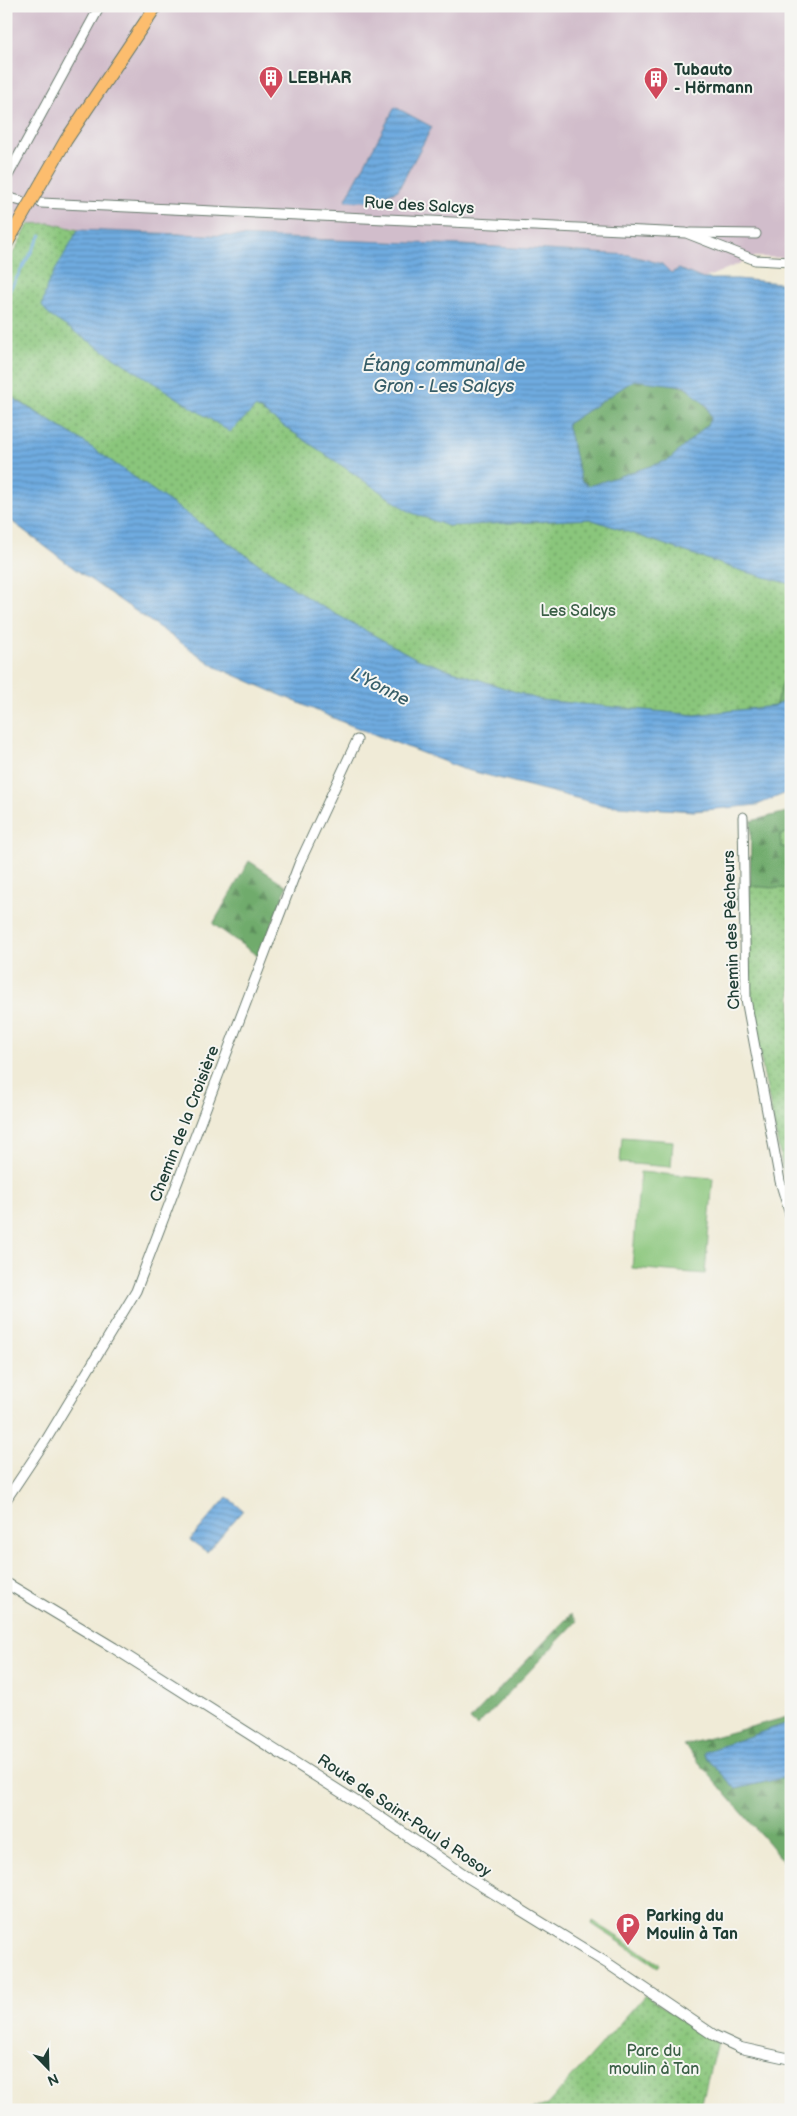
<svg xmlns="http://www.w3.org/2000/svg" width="797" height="2116" font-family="'Balsamiq Sans',sans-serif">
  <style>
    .industrial { fill: #d1bdcb }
    .grass { fill: url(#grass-dots); stroke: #548258 }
    .forest { fill: url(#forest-firs); stroke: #477450 }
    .garden { fill: #8ac67c; stroke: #548258 }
    .water { fill: url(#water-rules); stroke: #47748a; fill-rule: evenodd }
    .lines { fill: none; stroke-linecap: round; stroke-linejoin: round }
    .stream { stroke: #6fabe0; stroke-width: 2.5 }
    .minor-casing { stroke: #687a6d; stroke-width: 11 }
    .tertiary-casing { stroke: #687a6d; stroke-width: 12 }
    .primary-casing { stroke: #687a6d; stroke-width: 14 }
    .minor { stroke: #fff; stroke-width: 9 }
    .tertiary { stroke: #fff; stroke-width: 10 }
    .primary { stroke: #fcbd6e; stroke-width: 12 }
    .primary-bridge-casing { stroke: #687a6d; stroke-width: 14; stroke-linecap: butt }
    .primary-bridge { stroke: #fcbd6e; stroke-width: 12 }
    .labels { text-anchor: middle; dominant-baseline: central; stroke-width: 4; stroke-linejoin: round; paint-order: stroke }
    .poi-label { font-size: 16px; font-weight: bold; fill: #1f3d34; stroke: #f6f6f2; text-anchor: start }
    .street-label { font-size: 16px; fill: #1f3d34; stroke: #f6f6f2 }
    .park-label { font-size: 16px; fill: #3a5f46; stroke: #f6f6f2 }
    .water-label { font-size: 18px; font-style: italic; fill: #375e68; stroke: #f6f6f2 }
  </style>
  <defs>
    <pattern id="grass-dots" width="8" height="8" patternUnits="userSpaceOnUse" patternTransform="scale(1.25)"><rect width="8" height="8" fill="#8ac67c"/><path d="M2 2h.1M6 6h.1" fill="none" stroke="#70a266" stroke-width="1.8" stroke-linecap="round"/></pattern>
    <pattern id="forest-firs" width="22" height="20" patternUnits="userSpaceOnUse" patternTransform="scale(1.25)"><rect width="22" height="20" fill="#6fab6c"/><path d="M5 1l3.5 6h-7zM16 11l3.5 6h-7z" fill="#5b8c5a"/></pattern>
    <pattern id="water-rules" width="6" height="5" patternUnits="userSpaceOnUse" patternTransform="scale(1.25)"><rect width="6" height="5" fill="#6fabe0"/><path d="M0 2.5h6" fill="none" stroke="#5b8cb6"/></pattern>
  </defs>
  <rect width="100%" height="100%" fill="#f6f6f2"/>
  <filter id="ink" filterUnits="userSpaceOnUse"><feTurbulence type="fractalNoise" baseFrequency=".02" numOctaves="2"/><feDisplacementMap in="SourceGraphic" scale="10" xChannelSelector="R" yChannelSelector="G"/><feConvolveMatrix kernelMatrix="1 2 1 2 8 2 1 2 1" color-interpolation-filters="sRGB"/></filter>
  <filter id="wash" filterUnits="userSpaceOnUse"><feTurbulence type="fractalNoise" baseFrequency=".0096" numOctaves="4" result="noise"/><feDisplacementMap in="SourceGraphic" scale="20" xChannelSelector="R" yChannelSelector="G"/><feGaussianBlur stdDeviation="1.12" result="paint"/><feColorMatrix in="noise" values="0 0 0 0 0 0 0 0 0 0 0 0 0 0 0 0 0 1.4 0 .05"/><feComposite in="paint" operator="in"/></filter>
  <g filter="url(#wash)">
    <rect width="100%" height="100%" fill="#f0ebd7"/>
    <polygon class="industrial" points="6,6 791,6 791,258 755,257 703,279 679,269 671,273 463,245 78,230 50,223 6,225"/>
    <g class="grass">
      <polygon points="50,223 78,230 74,235 256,407 410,512 448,526 590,519 739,570 791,584 791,658 775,706 695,715 540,700 417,659 312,601 78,438 6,393 6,266 29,224"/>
      <polygon points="791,832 791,848 781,847 780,835"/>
      <polygon points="750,886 791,889 791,1210 749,1000"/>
      <polygon points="593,1921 660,1964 658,1967 592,1924"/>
      <polygon points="645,1995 717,2042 700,2110 531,2110 547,2105"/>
    </g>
    <g class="forest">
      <path d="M 634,380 C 666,384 699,380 711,418 L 707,425 L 669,460 L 589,486 L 581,480 L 567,424 Z"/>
      <polygon points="791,658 791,697 775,706"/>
      <polygon points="791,811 791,832 780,835 781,847 791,848 791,889 750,886 751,821"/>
      <polygon points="249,861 287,886 259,957 213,924"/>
      <polygon points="571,1614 577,1621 477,1726 470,1720"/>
      <polygon points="791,1716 791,1722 705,1752 704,1755 736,1789 791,1776 791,1862 786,1864 684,1745"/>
      <polygon points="459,2104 470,2110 432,2110"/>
    </g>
    <g class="garden">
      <polygon points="622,1137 673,1141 671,1167 620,1163"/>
      <polygon points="640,1172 713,1178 705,1274 632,1268"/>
    </g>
    <g class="water">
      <polygon points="395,107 432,127 398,190 372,201 345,201"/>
      <path d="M 78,230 L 463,245 L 629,255 L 662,264 L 671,273 L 679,269 L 703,279 L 737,279 L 791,284 L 791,584 L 739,570 L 590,519 L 448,526 L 410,512 L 256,407 L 230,432 L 50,316 L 42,306 L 47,285 ZM 634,380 L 685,386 L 707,406 L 711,418 L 707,425 L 669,460 L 589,486 L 581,480 L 567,424 Z"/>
      <polygon points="6,394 78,438 312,601 417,659 540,700 695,715 775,706 791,697 791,791 757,805 694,811 603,805 463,769 345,723 216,667 75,569 6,517"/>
      <polygon points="227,1497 243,1510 207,1552 190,1540"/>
      <polygon points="791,1722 791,1776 736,1789 704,1755 704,1752"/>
    </g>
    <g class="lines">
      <polyline class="stream" points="9,291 41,235"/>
    </g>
  </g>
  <g filter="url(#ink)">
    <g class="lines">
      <defs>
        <g id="minor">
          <polyline points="6,179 100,6"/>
          <polyline points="6,197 21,201"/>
          <polyline points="41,203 686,233 755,260 791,262"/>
          <polyline points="691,233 756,234"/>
          <polyline points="743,817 746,999 780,1181 791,1218"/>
          <polyline points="6,1500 46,1440 136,1291 299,864 357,740"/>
        </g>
        <polyline id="tertiary" points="6,1583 114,1648 374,1813 469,1878 610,1965 715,2036 741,2048 791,2059"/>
        <g id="primary">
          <polyline points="43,180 66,140 156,6"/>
          <polyline points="6,245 16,227"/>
        </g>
      </defs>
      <use href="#minor" class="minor-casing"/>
      <use href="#tertiary" class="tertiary-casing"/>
      <use href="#primary" class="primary-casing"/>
      <use href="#minor" class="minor"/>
      <use href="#tertiary" class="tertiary"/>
      <use href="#primary" class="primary"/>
      <defs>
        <polyline id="primary-bridge" points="16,227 43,180"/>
      </defs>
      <use href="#primary-bridge" class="primary-bridge-casing"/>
      <use href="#primary-bridge" class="primary-bridge"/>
    </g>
  </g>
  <defs>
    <symbol id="building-pin" viewBox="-11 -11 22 30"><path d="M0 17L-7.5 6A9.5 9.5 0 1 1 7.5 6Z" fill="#d1495b" stroke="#f6f6f2"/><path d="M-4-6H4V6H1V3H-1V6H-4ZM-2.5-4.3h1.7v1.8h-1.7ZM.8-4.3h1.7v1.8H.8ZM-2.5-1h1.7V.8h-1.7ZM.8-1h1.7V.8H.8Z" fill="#fff"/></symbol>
    <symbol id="parking-pin" viewBox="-11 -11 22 30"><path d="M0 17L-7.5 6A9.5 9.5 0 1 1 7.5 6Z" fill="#d1495b" stroke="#f6f6f2"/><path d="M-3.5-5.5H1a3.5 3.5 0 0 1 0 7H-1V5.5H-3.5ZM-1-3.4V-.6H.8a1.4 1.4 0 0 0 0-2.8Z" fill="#fff"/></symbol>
  </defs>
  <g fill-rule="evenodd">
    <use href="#building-pin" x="257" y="64" width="28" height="38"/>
    <use href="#building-pin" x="642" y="65" width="28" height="38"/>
    <use href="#parking-pin" x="614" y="1911" width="28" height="38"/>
  </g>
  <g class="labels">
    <g class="poi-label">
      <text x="674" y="70">Tubauto<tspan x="674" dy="18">- Hörmann</tspan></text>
      <text x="288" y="78">LEBHAR</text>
      <text x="646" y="1916">Parking du<tspan x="646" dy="18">Moulin à Tan</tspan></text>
    </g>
    <g class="street-label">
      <text transform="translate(419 206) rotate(3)">Rue des Salcys</text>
      <text transform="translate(732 930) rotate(-92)">Chemin des Pêcheurs</text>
      <text transform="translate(185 1124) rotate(-69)">Chemin de la Croisière</text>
      <text transform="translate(404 1816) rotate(34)">Route de Saint-Paul à Rosoy</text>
    </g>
    <g class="park-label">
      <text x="578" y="611">Les Salcys</text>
      <text x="654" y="2051">Parc du<tspan x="654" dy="18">moulin à Tan</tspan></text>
    </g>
    <g class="water-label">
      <text x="444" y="365">Étang communal de<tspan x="444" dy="21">Gron - Les Salcys</tspan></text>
      <text transform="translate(380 687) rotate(27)">L'Yonne</text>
    </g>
  </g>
  <rect width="797" height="2116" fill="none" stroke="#f6f6f2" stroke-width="25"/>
  <g transform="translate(48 2068) rotate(157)" stroke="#f6f6f2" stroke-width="4" paint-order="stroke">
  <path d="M0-4L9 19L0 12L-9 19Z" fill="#1f3d34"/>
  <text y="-8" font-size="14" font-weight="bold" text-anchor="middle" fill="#1f3d34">N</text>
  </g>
</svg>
